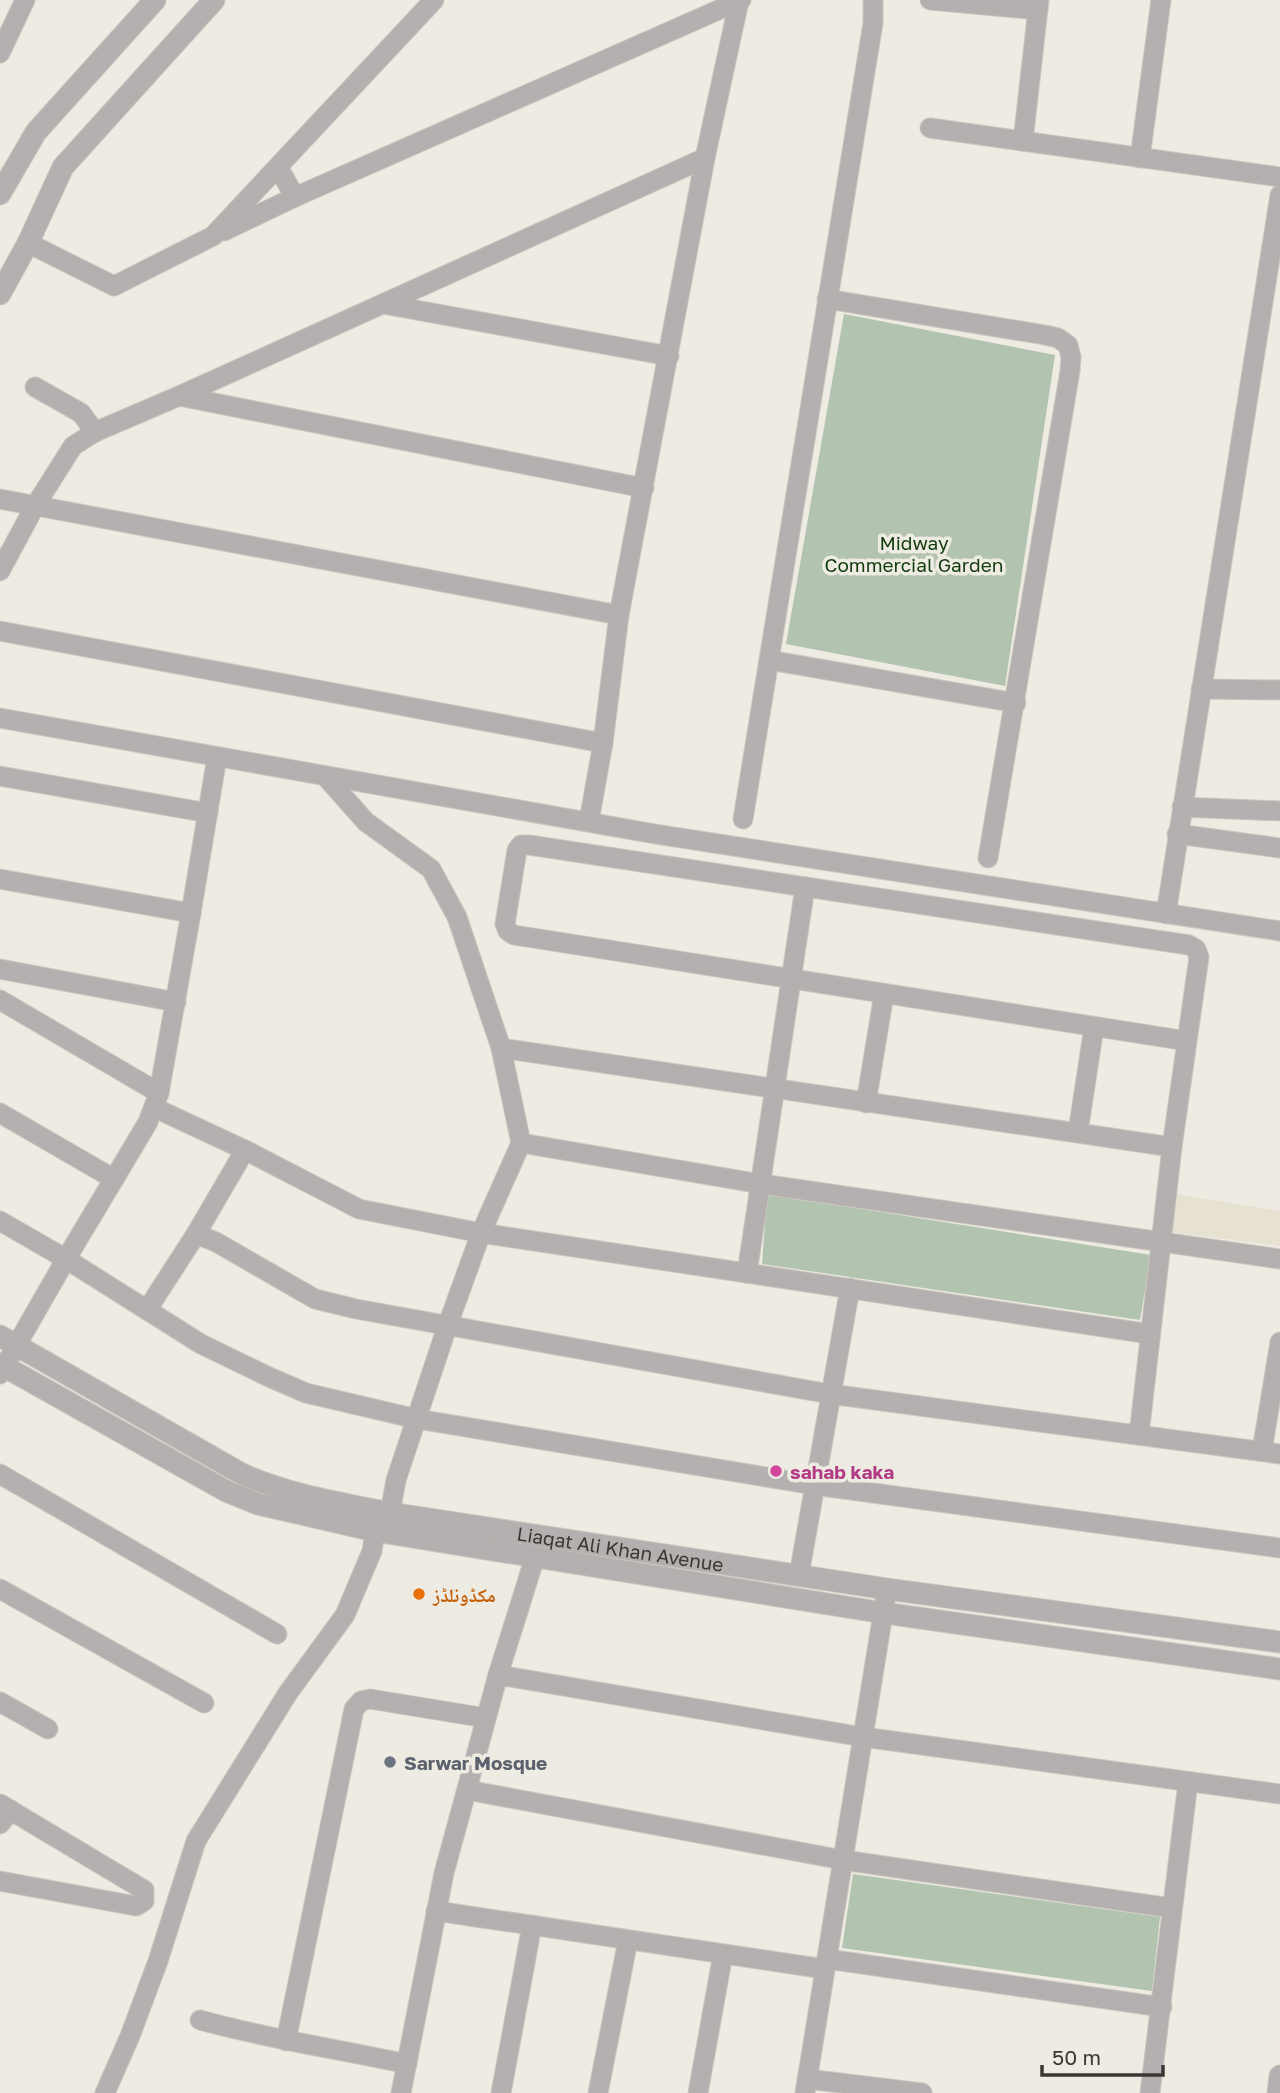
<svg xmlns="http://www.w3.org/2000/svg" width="1280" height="2093" font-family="'Golos Text','Noto Naskh Arabic',sans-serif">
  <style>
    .built { fill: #e6e1d1 }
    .green { fill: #b2c4af }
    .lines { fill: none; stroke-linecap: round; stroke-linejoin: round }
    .minor-casing { stroke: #cac7c0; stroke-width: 21 }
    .tertiary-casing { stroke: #cac7c0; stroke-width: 23 }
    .minor { stroke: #b4b0af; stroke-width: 19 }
    .tertiary { stroke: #b4b0af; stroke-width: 21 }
    .hotel-dot { fill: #d1479c; stroke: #eeebe3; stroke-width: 2.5 }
    .food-dot { fill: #e8710a; stroke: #eeebe3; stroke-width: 2.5 }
    .worship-dot { fill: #6b7280; stroke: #eeebe3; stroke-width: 2.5 }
    .labels { text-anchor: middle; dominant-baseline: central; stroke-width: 7; stroke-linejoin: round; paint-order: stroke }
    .park-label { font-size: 19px; fill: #113c0d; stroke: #eeebe3 }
    .hotel-label { font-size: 19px; font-weight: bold; fill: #b23c85; stroke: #eeebe3; text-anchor: start }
    .street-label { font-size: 19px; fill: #393835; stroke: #eeebe3 }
    .food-label { font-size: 19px; font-weight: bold; fill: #c56008; stroke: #eeebe3; text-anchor: start }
    .worship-label { font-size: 19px; font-weight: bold; fill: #5b616d; stroke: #eeebe3; text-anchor: start }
  </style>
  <rect width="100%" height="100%" fill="#eeebe3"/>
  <polygon class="built" points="1176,1194 1280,1211 1280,1246 1171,1232"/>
  <g class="green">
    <polygon points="844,314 1055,355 1005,686 786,644"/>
    <polygon points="767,1194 1151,1255 1140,1320 762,1264"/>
    <polygon points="853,1874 1160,1917 1152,1991 842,1948"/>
  </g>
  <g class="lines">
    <defs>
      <g id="minor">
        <polyline points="930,0 1038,10"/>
        <polyline points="0,53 25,0"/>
        <polyline points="930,128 1280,177"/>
        <polyline points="1023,141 1039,0"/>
        <polyline points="1140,158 1161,0"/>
        <polyline points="278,167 295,197 741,0"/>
        <polyline points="224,231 295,197"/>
        <polyline points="28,243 114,286 213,236 434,0"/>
        <polyline points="827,299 1045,335 1058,338 1068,345 1071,357 1070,371 988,858"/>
        <polyline points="383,304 669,356"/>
        <polyline points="35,387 81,413 95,432"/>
        <polyline points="179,396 644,488"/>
        <polyline points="0,499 619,615 603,743 589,821"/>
        <polyline points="0,571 35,506 73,446 95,432 179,396 705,158"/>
        <polyline points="619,615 705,158 739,1"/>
        <polyline points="0,631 603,743"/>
        <polyline points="769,660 1016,703"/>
        <polyline points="1201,689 1280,690"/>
        <polyline points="0,718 655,834 1280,931"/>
        <polyline points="0,776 208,813"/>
        <polyline points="325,776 366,822 431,869 457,917 501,1048 521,1143"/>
        <polyline points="1182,807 1280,811"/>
        <polyline points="743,819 873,23 873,0"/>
        <polyline points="1177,834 1280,848"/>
        <polyline points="0,879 191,913 217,757"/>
        <polyline points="1166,914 1280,195"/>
        <polyline points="0,969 176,1002"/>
        <polyline points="0,1000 159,1093 191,913"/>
        <polyline points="501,1048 1172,1147"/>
        <polyline points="866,1103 884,994"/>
        <polyline points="155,1108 245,1150"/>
        <polyline points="0,1113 114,1179 148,1122 159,1093"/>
        <polyline points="1078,1132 1094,1027"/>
        <polyline points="0,1221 66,1259 114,1179"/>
        <polyline points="196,1234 216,1242 315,1299 356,1309 830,1394 1280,1454"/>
        <polyline points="747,1273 805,887"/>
        <polyline points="147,1310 201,1344 269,1377 306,1393 417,1419 814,1485 1280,1548"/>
        <polyline points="0,1374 66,1259 147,1310 196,1234 245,1150 359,1209 481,1233 1150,1334"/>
        <polyline points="1139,1435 1172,1147 1199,957 1196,949 1189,945 529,845 521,845 517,850 505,924 508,931 514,935 1187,1041"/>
        <polyline points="1262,1451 1280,1342"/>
        <polyline points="0,1474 277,1634"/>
        <polyline points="390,1513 396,1480 447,1327 481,1233 521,1143 761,1184 1280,1259"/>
        <polyline points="799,1575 850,1288"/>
        <polyline points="0,1589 204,1703"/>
        <polyline points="498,1675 863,1737 1280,1794"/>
        <polyline points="0,1702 48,1729"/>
        <polyline points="467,1790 843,1860 1171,1908"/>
        <polyline points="0,1804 144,1890 144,1901 136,1906 0,1881"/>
        <polyline points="0,1824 11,1810"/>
        <polyline points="436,1911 825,1969"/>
        <polyline points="827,1959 1162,2007"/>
        <path d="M 200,2020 C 268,2039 338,2049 407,2064"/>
        <polyline points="286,2041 354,1709 361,1701 370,1699 486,1718"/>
        <polyline points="807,2079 922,2093"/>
        <polyline points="105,2093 130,2036 158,1961 196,1841 288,1693 345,1615 372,1551 375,1531"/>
        <polyline points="401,2093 444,1873 498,1675 535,1557"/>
        <polyline points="501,2093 532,1925"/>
        <polyline points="598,2093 628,1940"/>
        <polyline points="698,2093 723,1954"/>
        <polyline points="805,2093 887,1589"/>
        <polyline points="1150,2093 1188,1782"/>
      </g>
      <g id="tertiary">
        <polyline points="0,194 36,132 155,0"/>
        <polyline points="0,294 28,243 63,167 214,0"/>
        <path id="s1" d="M 0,1336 L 242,1474 C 289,1495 340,1503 390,1513 L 887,1589 L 1280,1642"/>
        <polyline points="0,1364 226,1491 258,1504 375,1531 884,1613 1280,1669"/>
        <polyline points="1278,2093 1280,2076"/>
      </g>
    </defs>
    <use href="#minor" class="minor-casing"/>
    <use href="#tertiary" class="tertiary-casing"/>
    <use href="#minor" class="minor"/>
    <use href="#tertiary" class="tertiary"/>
  </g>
  <circle class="hotel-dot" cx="776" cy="1471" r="7"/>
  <circle class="food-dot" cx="419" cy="1594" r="7"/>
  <circle class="worship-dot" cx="390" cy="1762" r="7"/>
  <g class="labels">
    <g class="park-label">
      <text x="914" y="542">Midway<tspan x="914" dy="22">Commercial Garden</tspan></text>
    </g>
    <g class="hotel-label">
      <text x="790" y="1471">sahab kaka</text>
    </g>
    <g class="street-label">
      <text stroke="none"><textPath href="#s1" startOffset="665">Liaqat Ali Khan Avenue</textPath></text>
    </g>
    <g class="food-label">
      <text x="433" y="1594">مکڈونلڈز</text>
    </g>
    <g class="worship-label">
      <text x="404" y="1762">Sarwar Mosque</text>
    </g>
  </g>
  <path d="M1042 2065v10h121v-10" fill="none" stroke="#393835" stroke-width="3.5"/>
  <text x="1052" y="2065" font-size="21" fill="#393835" stroke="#eeebe3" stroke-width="5" paint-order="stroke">50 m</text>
</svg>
